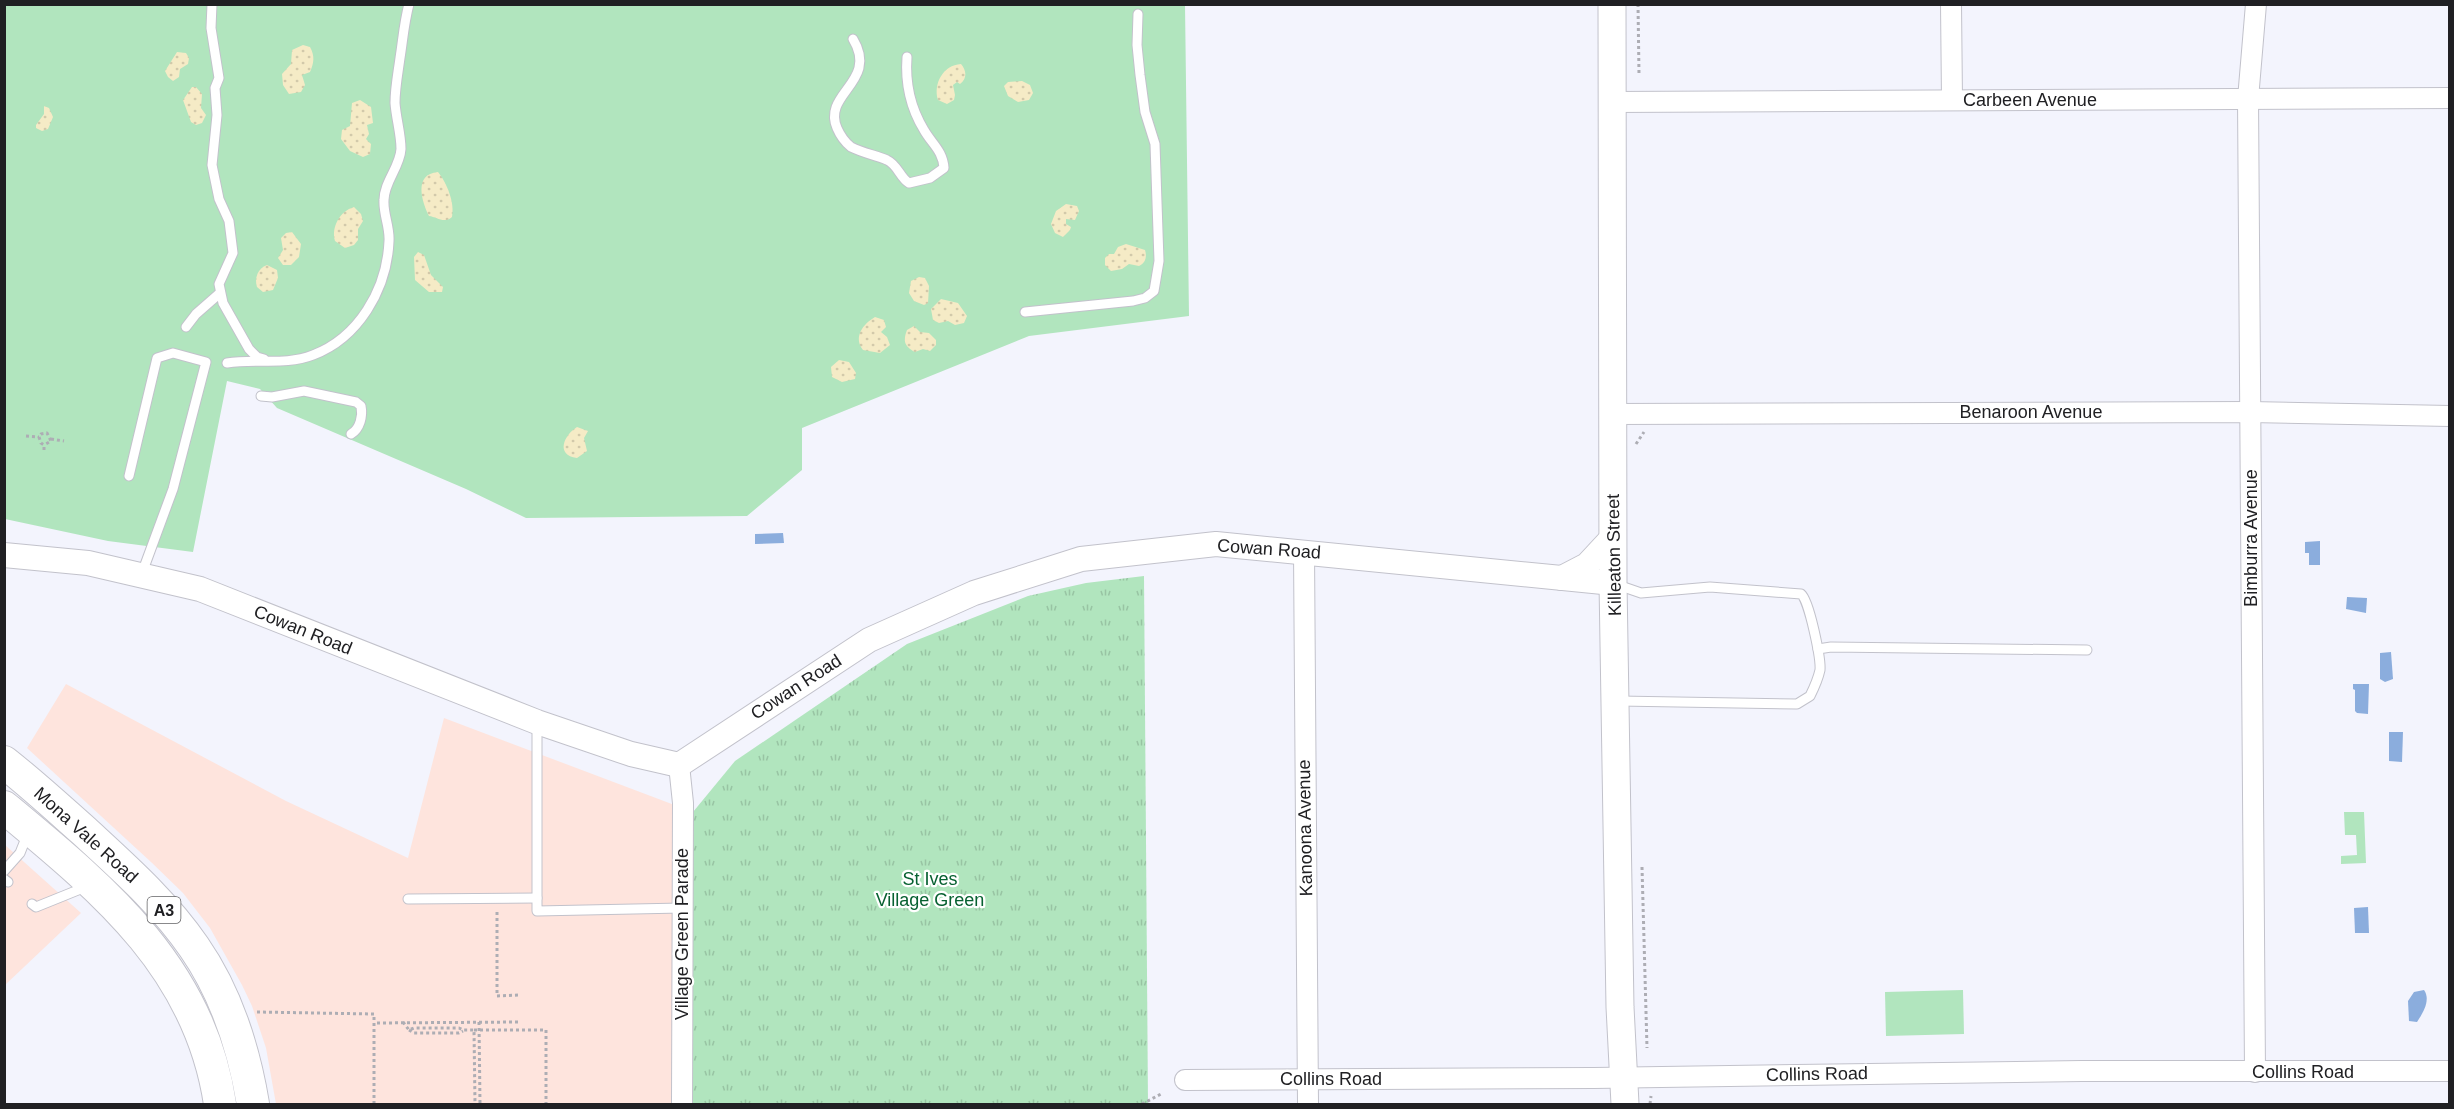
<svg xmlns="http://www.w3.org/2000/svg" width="2454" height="1109" font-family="Arial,sans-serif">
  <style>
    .commercial { fill: #fee4dd }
    .green { fill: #b1e5be }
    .sand { fill: url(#sand-dots) }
    .park { fill: url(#park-tufts) }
    .water { fill: #8baddd }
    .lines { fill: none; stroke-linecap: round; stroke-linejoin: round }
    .service-casing { stroke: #c2c2cb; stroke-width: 11 }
    .minor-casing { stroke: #c2c2cb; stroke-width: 22 }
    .tertiary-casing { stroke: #c2c2cb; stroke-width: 26 }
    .secondary-casing { stroke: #c2c2cb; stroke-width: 29 }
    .trunk-casing { stroke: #c2c2cb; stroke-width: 34 }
    .path { stroke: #adadb4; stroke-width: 3; stroke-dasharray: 3 3; stroke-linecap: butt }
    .service { stroke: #fff; stroke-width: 9 }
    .minor { stroke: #fff; stroke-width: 20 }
    .tertiary { stroke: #fff; stroke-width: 24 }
    .secondary { stroke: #fff; stroke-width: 27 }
    .trunk { stroke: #fff; stroke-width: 32 }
    .labels { text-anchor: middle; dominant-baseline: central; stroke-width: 4.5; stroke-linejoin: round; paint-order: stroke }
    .shield { fill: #fff; stroke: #636365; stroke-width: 1.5 }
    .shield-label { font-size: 16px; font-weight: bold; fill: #202023 }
    .street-label { font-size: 18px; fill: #202023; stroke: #fff }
    .park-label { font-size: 18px; fill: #076131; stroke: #fff }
  </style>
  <defs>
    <pattern id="sand-dots" width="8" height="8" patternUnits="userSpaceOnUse" patternTransform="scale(1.5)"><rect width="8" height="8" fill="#f5ebc6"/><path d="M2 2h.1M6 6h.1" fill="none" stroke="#d2c9aa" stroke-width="1.8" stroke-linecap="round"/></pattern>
    <pattern id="park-tufts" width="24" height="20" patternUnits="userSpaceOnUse" patternTransform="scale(1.5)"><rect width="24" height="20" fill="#b1e5be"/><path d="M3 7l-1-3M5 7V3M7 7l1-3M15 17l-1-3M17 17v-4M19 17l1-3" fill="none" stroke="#98c4a3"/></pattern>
  </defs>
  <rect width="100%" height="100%" fill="#f3f4fd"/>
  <g class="commercial">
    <polygon points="66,684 286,801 408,858 444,718 693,812 693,1104 276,1104 266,1048 252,1006 242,985 210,928 183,893 151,862 27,748"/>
    <polygon points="5,845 81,913 5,985"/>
  </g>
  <g class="green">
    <polygon points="5,5 1185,5 1189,316 1029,336 802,428 802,470 747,516 526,518 466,489 277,408 260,389 227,381 193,552 108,541 5,519"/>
    <polygon points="2344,812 2364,812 2366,863 2341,864 2341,856 2357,855 2356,835 2345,835"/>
    <polygon points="1963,990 1964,1034 1886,1036 1885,992"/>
  </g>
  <g class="sand">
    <path d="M 303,45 L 310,47 C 315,56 314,63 310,72 L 302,75 L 305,85 L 301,92 L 289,94 L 283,85 L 282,74 L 291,64 L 292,50 Z"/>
    <polygon points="177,52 186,53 189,58 188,64 180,69 179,77 173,81 168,77 165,71"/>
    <path d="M 961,64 C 966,70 968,78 960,84 L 957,82 L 953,85 L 955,95 L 954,100 L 947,104 L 938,100 C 933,84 943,65 961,64 Z"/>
    <polygon points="1022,81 1030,85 1033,93 1029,100 1018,102 1008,96 1004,86 1008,82"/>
    <polygon points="192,87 196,87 202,94 201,108 206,115 202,123 196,125 191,122 183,100"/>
    <polygon points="360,100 371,107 373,123 367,125 369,134 366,139 371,144 370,154 363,157 350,151 341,139 342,130 350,126 352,103"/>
    <polygon points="44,106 49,108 53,117 48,129 42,131 36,128 36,125 44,114"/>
    <path d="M 438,172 C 447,183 455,203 452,217 C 444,224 437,217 429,216 C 422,202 413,174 438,172 Z"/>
    <polygon points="1066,204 1077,206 1079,211 1075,220 1066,219 1066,224 1071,227 1070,230 1063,237 1055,233 1051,224 1056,211"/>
    <path d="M 354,207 L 361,214 L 363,221 L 358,229 L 358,240 L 354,245 L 345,248 L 335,241 C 331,227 340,211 354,207 Z"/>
    <polygon points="292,232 301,244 299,257 291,265 283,265 278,258 283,250 281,238 286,233"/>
    <path d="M 1126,244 L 1145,250 C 1147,256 1146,263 1139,266 L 1129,264 L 1122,269 L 1111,271 L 1105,265 L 1105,258 L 1109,254 L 1114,254 L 1118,247 Z"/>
    <polygon points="418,252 424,255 431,275 443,287 442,292 429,292 415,280 414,257"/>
    <path d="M 267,265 L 277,270 L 278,278 L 273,290 L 263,292 L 257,287 C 254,278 258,268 267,265 Z"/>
    <polygon points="919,277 925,278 929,286 928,303 924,305 914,301 909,293 911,281"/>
    <polygon points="941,299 958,303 967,316 964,323 955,325 948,321 939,323 933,320 931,309"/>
    <path d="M 875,317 L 884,320 L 886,327 L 881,332 L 887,337 L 890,345 L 880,353 L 863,350 C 853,337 863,324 875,317 Z"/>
    <path d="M 914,326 L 920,332 L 929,333 L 936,340 L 936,345 L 930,351 L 923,349 L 915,352 C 904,346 903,341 907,330 Z"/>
    <polygon points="839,360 849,362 856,373 855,379 842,382 832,377 831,367"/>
    <path d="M 577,427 L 588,431 L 584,438 L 587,451 L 577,458 C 555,455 564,435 577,427 Z"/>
  </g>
  <polygon class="park" points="1144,576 1148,1104 693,1104 693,812 735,761 907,644 1028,596 1086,583"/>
  <g class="water">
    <polygon points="783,533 784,543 755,544 755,534"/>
    <polygon points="2320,541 2320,565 2309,565 2309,553 2305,553 2305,542"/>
    <polygon points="2347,597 2367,598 2366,613 2346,609"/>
    <polygon points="2391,652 2393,679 2385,682 2380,679 2380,653"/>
    <polygon points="2353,684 2369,684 2368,714 2357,713 2355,711 2355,690 2353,689"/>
    <polygon points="2389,732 2403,732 2402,762 2389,761"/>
    <polygon points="2368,907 2369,933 2355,933 2354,908"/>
    <path d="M 2424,990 C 2431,1000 2423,1013 2417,1022 L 2409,1021 L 2408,1001 L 2414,992 Z"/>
  </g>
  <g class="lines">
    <defs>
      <g id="service">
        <polyline points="212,4 211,28 219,78 215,88 217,115 212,165 219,199 229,221 233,253 219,284 223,303 249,349 257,357 264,359"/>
        <path d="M 853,39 C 879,82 822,93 837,128 C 840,135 846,143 851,147 C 863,153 875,155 887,160 C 898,165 900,178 909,183 L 930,178 L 944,168 C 943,151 932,144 924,130 C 910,107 905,84 907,57"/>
        <polyline points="1025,312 1133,301 1145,298 1154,291 1159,261 1155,144 1145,112 1140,75 1137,45 1138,14"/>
        <polyline points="186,327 196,314 220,293"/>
        <path d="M 227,363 C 256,358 285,366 313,355 C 358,338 387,290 389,241 C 390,227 383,214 384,200 C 384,182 400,167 401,149 C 401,134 396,118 395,103 C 395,88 398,73 400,58 C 403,39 404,23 409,4"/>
        <path d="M 261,396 L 272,397 L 304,391 L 356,402 L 361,406 C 363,416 360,429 351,434"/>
        <polyline points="129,476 157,358 173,353 206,362 173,489 142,573"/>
        <path d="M 1615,584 L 1641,593 L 1710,587 L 1801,594 C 1809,600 1821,658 1820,670 C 1818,679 1814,688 1810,696 L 1797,704 L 1619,701"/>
        <polyline points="1818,649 1831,647 2087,650"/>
        <polyline points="537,725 537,911 682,908"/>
        <polyline points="4,871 20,853 28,833"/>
        <polyline points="4,879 8,882"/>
        <polyline points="408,899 537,898"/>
        <polyline points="32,904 36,907 88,886"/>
      </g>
      <g id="minor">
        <polyline points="1951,4 1952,100"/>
        <polyline points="1611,102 2450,98"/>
        <polyline points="1613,414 2250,412 2450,416"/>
        <polyline points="1304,551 1308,1104"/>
        <polyline points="679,765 683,803 682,1104"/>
        <polyline points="2255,1072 2248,99 2256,4"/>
        <polyline points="1185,1080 1594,1078 2082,1071 2450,1071"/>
      </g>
      <g id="tertiary">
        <polyline points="4,555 88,563 200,589 537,722 631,754 679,765 869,640 974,593 1081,559 1216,544 1613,583"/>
        <polyline points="1562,578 1587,565 1613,537"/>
      </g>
      <polyline id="secondary" points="1612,4 1613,583 1620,1007 1625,1104"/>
      <g id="trunk">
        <path d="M 4,762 C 32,784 58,808 84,831 C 123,867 164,903 194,947 C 226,993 244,1050 253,1104"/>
        <path d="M 4,807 C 104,890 200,968 220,1104"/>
      </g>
    </defs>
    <use href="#service" class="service-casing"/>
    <use href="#minor" class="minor-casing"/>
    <use href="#tertiary" class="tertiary-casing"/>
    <use href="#secondary" class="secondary-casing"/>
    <use href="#trunk" class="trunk-casing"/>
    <g class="path">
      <polyline points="1638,4 1639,74"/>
      <polyline points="26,436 39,437"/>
      <polyline points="51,439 64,441"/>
      <polyline points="1636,444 1644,432"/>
      <polyline points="44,450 44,445 41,443 39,437 41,434 47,433 51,441 44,445"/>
      <polyline points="1642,867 1647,1048"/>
      <polyline points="497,912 497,996 520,995"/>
      <polyline points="257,1012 374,1014 374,1023"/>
      <polyline points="403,1022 409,1030 414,1028 459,1028 463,1030 474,1030 475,1104"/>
      <polyline points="479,1022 480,1104"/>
      <polyline points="409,1030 414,1033 459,1033 463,1031"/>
      <polyline points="474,1030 546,1030 546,1104"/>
      <polyline points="374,1104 374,1023 520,1022"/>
      <polyline points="1142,1104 1161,1094"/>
      <polyline points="1650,1104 1651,1096"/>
    </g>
    <use href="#service" class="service"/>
    <use href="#minor" class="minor"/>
    <use href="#tertiary" class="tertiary"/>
    <use href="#secondary" class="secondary"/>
    <use href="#trunk" class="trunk"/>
  </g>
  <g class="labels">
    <rect class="shield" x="147.5" y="897" width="33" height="26" rx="4.5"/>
    <g class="shield-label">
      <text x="164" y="910">A3</text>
    </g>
    <g class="street-label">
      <text x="2030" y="100">Carbeen Avenue</text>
      <text x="2031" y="412">Benaroon Avenue</text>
      <text transform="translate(2251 538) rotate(-90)">Bimburra Avenue</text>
      <text transform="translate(1269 549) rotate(4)">Cowan Road</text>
      <text transform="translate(1614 555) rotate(-91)">Killeaton Street</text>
      <text transform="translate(303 630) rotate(22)">Cowan Road</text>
      <text transform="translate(796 687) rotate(-33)">Cowan Road</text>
      <text transform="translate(1305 828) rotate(-91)">Kanoona Avenue</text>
      <text transform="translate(86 835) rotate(42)">Mona Vale Road</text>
      <text transform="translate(682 934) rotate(-90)">Village Green Parade</text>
      <text x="2303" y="1072">Collins Road</text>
      <text transform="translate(1817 1074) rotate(-1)">Collins Road</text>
      <text x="1331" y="1079">Collins Road</text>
    </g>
    <g class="park-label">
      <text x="930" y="879">St Ives<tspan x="930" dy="21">Village Green</tspan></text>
    </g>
  </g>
  <rect width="2454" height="1109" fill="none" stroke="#202023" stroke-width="12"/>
</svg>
